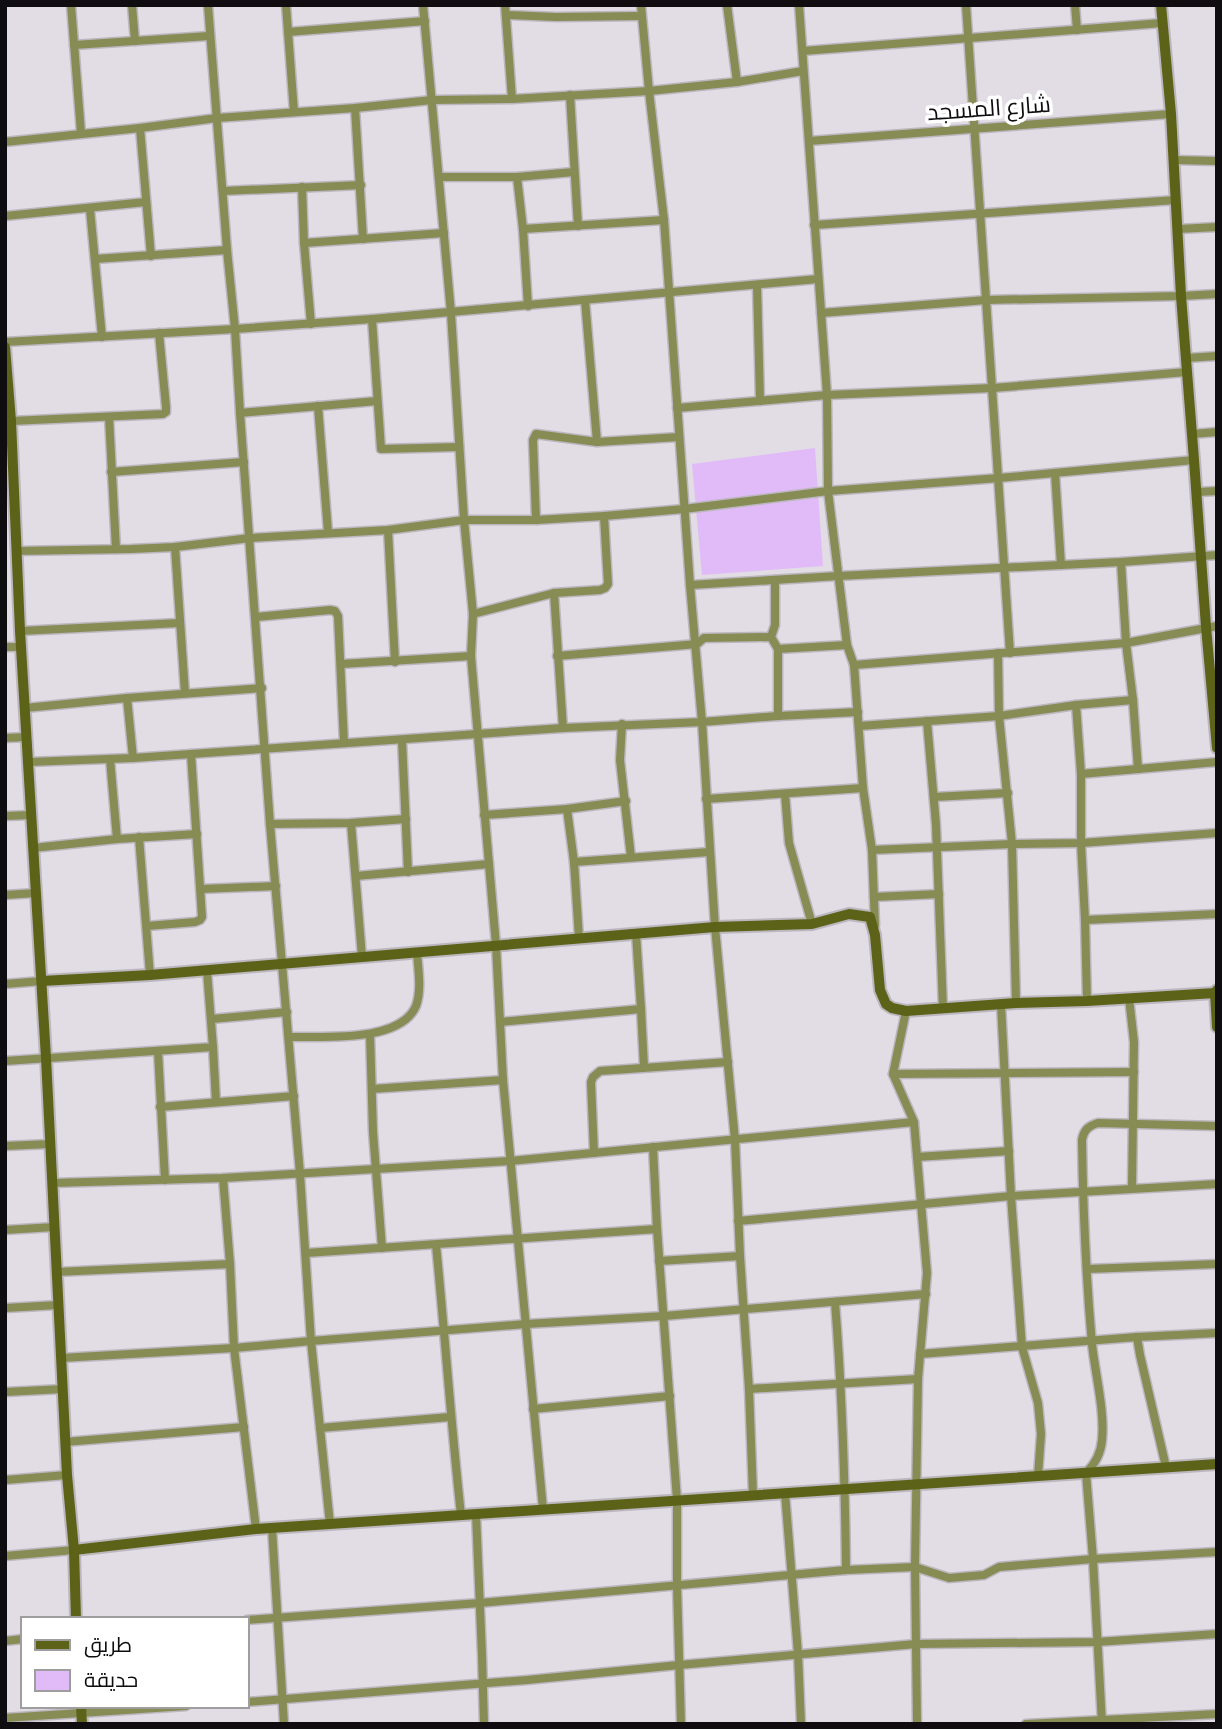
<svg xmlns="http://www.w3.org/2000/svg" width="1222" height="1729" font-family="Cabin,Cairo,sans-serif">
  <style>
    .green { fill: #e1bbf8 }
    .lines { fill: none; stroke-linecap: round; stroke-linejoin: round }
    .street-casing { stroke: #bcb7bf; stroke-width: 11 }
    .secondary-casing { stroke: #bcb7bf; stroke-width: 14 }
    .street { stroke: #868c54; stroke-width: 8 }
    .secondary { stroke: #5d6219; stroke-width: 10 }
    .labels { text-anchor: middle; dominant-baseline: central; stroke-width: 7; stroke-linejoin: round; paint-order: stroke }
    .street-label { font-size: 23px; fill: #0f0d10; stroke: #fff }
  </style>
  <rect width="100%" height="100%" fill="#e2dce5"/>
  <polygon class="green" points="815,448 823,566 702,575 692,464"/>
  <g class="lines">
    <defs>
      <g id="street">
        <polyline points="71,5 81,133"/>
        <polyline points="132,5 135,41"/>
        <polyline points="208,5 227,250 235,329 240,413 270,824 300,1174 311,1341 330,1524"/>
        <polyline points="286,5 294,112"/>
        <polyline points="423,5 451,313 464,520 473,614 471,656 496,945 503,1080 543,1509"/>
        <polyline points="505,5 512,99"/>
        <polyline points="641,5 649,91 664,220 690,585 702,722 715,927 735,1140 740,1256 749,1389 753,1495"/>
        <polyline points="727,5 737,82"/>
        <polyline points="799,5 827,395 828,491 847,645 854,665 863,788 872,850 875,925"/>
        <polyline points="966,5 1010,653"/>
        <polyline points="1075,5 1077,30"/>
        <polyline points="506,15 556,17 641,16"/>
        <polyline points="288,32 425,21"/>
        <polyline points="74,45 209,36"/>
        <polyline points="803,51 1162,23"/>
        <polyline points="570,95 578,226"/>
        <polyline points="355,108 363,239"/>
        <polyline points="140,128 151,256"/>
        <polyline points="809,141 1171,114"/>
        <polyline points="5,142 140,128 217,118 355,108 432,100 512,99 649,91 737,82 803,71"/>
        <polyline points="1174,160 1217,161"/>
        <polyline points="439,177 517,177 574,172"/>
        <polyline points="517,177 523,229 528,306"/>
        <polyline points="302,187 304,243 311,324"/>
        <polyline points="223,191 361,185"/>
        <polyline points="90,209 102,337"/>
        <polyline points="5,216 146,202"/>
        <polyline points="814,225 1176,200"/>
        <polyline points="523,229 664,220"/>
        <polyline points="1178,229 1217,227"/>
        <polyline points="304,243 444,233"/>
        <polyline points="95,259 227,250"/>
        <polyline points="757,285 760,401"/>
        <polyline points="585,300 597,442"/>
        <polyline points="821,313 986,300 1181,296 1217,294"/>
        <polyline points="372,319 381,449 459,447"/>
        <polyline points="5,342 235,329 372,319 818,279"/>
        <polyline points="1187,358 1217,356"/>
        <polyline points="318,406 328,532"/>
        <polyline points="677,408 827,395 993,388 1187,372"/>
        <polyline points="240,413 377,401"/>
        <polyline points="109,417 116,549"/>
        <polyline points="11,421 163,414 166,412 166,407 159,333"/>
        <polyline points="1192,434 1217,432"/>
        <polyline points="111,472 244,462"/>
        <polyline points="1055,473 1061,565"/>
        <polyline points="1197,492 1217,491"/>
        <polyline points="536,520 533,440 536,434 597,442 679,437"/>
        <polyline points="388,530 395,662"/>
        <polyline points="175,547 185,693"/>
        <polyline points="16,551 131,549 175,547 250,538 388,530 464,520 536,520 604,516 684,509 828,491 999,478 1194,460"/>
        <polyline points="1121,562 1126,643 1133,700 1138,769"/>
        <polyline points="775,580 775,625 771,637 778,649 778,716"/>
        <polyline points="690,585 838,576 1121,562 1217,555"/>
        <polyline points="554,593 563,728"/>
        <polyline points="473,614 554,593 600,590 605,588 608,584 604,516"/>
        <polyline points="256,617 330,610 335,611 338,616 344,743"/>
        <polyline points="20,631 179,623"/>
        <polyline points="5,647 21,647"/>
        <polyline points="778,649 847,645"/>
        <polyline points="998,653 999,716 1012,844 1016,1003"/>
        <polyline points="557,656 697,644 704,638 771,637"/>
        <polyline points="341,664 471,656"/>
        <polyline points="854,665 1126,643 1217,626"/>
        <polyline points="127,698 133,758"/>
        <polyline points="1076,705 1133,700"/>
        <polyline points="25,708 127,698 262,688"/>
        <polyline points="927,721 936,825 943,1009"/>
        <polyline points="622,724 620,760 631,857"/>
        <polyline points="859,726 999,716 1076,705 1081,774 1081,843 1085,920 1087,1001"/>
        <polyline points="5,738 27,737"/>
        <polyline points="402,740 408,872"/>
        <polyline points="110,759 117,839"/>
        <polyline points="29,762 133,758 563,728 702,722 778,716 858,712"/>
        <polyline points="1081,774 1217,762"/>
        <polyline points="785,794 789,843 812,924"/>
        <polyline points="934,797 1008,793"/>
        <polyline points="706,799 863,788"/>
        <polyline points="567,809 574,862 579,938"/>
        <polyline points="484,815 567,809 626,801"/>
        <polyline points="5,816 31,815"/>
        <polyline points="351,823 362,957"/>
        <polyline points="270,824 351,823 406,819"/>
        <polyline points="139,837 150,975"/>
        <polyline points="33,848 117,839 197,834"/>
        <polyline points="872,850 1012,844 1081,843 1217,833"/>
        <polyline points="574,862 709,852"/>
        <polyline points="356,876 489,864"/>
        <polyline points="201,889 276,886"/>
        <polyline points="5,895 36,893"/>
        <polyline points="874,897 939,894"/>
        <polyline points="1085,920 1217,914"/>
        <polyline points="147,926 195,922 200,920 202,917 191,754"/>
        <polyline points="5,984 42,981"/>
        <polyline points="1129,998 1134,1042 1132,1188"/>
        <polyline points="1001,1004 1011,1196 1022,1347 1038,1403 1041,1434 1038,1476"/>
        <polyline points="641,1009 644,1067"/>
        <polyline points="906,1011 893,1074 914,1122 927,1273 918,1379 915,1567 917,1724"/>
        <polyline points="212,1019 287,1012"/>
        <polyline points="500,1022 641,1009 636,934"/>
        <polyline points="370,1035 373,1132 382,1248"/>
        <path d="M 290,1037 C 324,1036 400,1043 416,1006 C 422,990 418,968 417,952"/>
        <polyline points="213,1047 216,1102"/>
        <polyline points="158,1051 165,1180"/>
        <polyline points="5,1061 213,1047 207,971"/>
        <polyline points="893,1074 1134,1072"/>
        <polyline points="372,1089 503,1080"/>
        <polyline points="160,1107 294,1096"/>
        <polyline points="5,1146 50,1144"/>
        <polyline points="653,1147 657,1229"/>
        <polyline points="594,1153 591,1082 593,1077 600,1071 728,1062"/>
        <polyline points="917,1157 1009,1151"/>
        <polyline points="223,1178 230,1264"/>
        <polyline points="52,1183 223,1178 510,1161 914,1122"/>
        <polyline points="738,1221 1011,1196 1217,1184"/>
        <polyline points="5,1230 54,1227"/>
        <path d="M 436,1245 C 445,1335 451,1425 461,1515"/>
        <polyline points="306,1253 657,1229 677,1500 677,1586 681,1724"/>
        <polyline points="659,1261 740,1256"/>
        <polyline points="1088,1269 1217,1264"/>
        <polyline points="56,1272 230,1264 234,1348 256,1529"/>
        <path d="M 835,1302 C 842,1391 845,1480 846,1570"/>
        <polyline points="5,1308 58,1305"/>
        <polyline points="1137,1337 1140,1355 1166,1467"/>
        <polyline points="920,1354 1137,1337 1217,1333"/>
        <polyline points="61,1358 234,1348 311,1341 526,1324 664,1316 926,1294"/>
        <polyline points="749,1389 918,1379"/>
        <polyline points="5,1392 63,1389"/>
        <polyline points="533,1409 670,1396"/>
        <polyline points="320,1428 450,1417"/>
        <polyline points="65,1442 244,1427"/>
        <polyline points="5,1480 67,1475"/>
        <polyline points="785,1493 798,1654 801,1724"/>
        <polyline points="476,1514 482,1655 484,1724"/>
        <polyline points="272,1528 284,1724"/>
        <polyline points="5,1556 74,1550"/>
        <polyline points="247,1620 480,1603 846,1570 915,1567 949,1578 984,1575 999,1567 1093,1559 1217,1552"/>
        <polyline points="5,1641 23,1639"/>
        <polyline points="247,1702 527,1680 679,1665 916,1644 1096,1642 1217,1634"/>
        <polyline points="5,1718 186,1706"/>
        <polyline points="1026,1724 1217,1714"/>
        <path d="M 1102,1724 L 1093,1559 L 1086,1473 C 1095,1464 1101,1453 1102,1440 C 1105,1411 1095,1373 1092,1344 C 1086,1277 1083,1206 1082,1140 C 1084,1129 1089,1126 1098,1123 L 1217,1126"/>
      </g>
      <g id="secondary">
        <polyline points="1161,5 1171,114 1181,296 1194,460 1206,627 1217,748"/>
        <polyline points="5,347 11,421 20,631 46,1058 67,1475 74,1550 76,1619"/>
        <polyline points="42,981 150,975 715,927 812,924 849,914 870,917 875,935 880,990 886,1004 892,1008 906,1011 934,1009 1016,1003 1087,1001 1215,993"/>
        <polyline points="1217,990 1215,993 1217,1027"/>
        <polyline points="74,1550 256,1529 1217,1464"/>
        <polyline points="81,1706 82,1724"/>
      </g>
    </defs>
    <use href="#street" class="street-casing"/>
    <use href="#secondary" class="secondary-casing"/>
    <use href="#street" class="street"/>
    <use href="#secondary" class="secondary"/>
  </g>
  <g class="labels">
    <g class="street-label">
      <text transform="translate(989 108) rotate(-4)">شارع المسجد</text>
    </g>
  </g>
  <rect width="1222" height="1729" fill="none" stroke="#0f0d10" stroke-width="14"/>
  <rect x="21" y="1617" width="228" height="91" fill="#ffffff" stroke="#9f9e9f" stroke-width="2"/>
  <rect x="35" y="1640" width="35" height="10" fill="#5d6219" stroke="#9f9e9f" stroke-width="2"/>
  <text x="84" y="1652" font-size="21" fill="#0f0d10">طريق</text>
  <rect x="35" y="1670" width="35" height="21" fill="#e1bbf8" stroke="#9f9e9f" stroke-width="2"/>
  <text x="84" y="1687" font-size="21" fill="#0f0d10">حديقة</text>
</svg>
